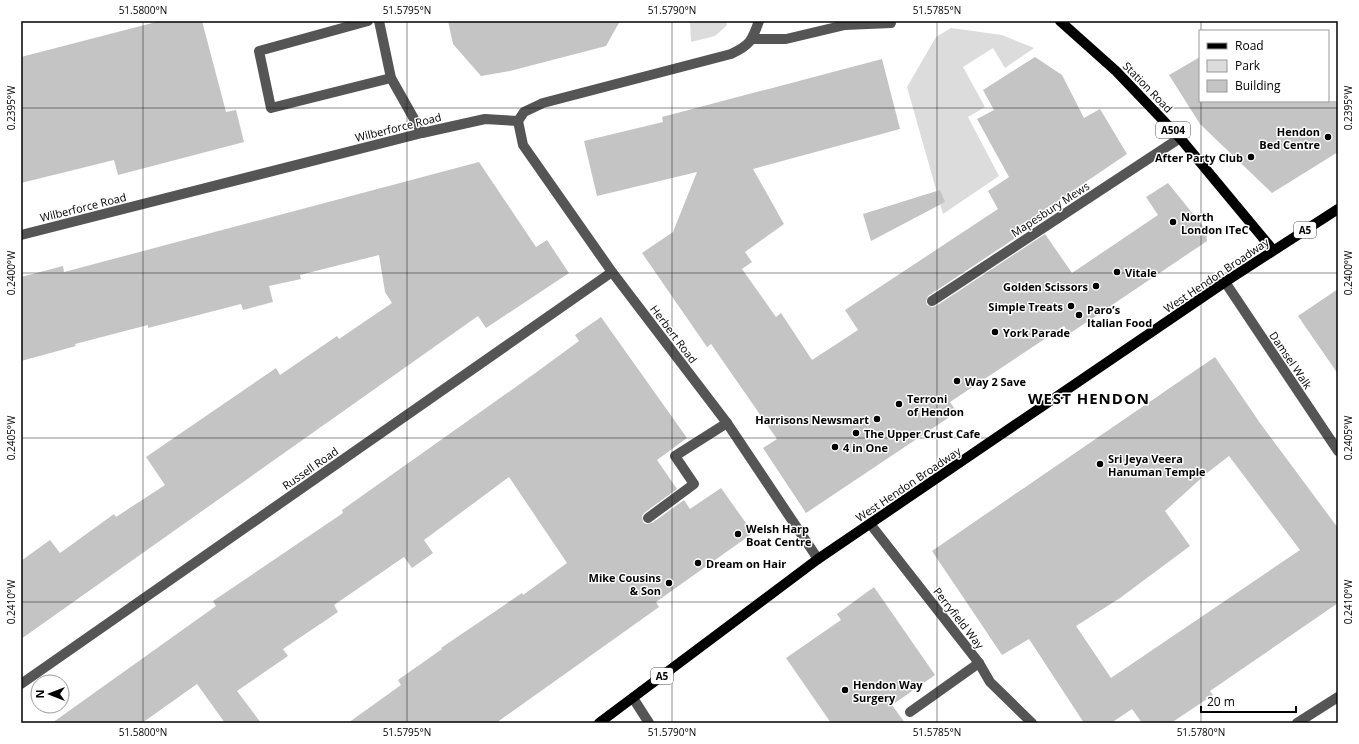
<svg xmlns="http://www.w3.org/2000/svg" width="1359" height="744" font-family="'Open Sans',sans-serif">
  <style>
    .green { fill: #dcdcdc }
    .building { fill: #c4c4c4; fill-rule: evenodd }
    .lines { fill: none; stroke-linecap: round; stroke-linejoin: round }
    .minor { stroke: #555; stroke-width: 10 }
    .major { stroke: #000; stroke-width: 10 }
    .ticks { fill: none; stroke: #000; stroke-width: 1; stroke-opacity: 0.45 }
    .poi-dot { fill: #000; stroke: #fff; stroke-width: 1.5 }
    .labels { text-anchor: middle; dominant-baseline: central; stroke-width: 3; stroke-linejoin: round; paint-order: stroke }
    .shield { fill: #fff; stroke: #4c4c4c; stroke-width: 1 }
    .shield-label { font-size: 10px; font-weight: bold; fill: #000 }
    .street-label { font-size: 11px; fill: #000; stroke: #fff }
    .poi-label { font-size: 11px; font-weight: bold; fill: #000; stroke: #fff; text-anchor: start }
    .district-label { font-size: 15px; font-weight: bold; letter-spacing: 1px; fill: #000; stroke: #fff }
    .neatline { fill: none; stroke: #000; stroke-width: 1.5 }
    .ticks-label { font-size: 10px; text-anchor: middle; fill: #000 }
  </style>
  <rect width="100%" height="100%" fill="#fff"/>
  <g class="green">
    <polygon points="690,21 726,21 727,25 715,36 691,42"/>
    <polygon points="951,28 1002,35 1034,48 1005,68 993,48 963,67 985,107 968,117 999,176 943,214 907,87 936,37"/>
  </g>
  <g class="building">
    <polygon points="160,21 202,21 226,112 236,110 244,142 118,175 114,160 21,183 21,57"/>
    <polygon points="448,21 620,21 606,46 510,71 481,76 453,44"/>
    <polygon points="1035,57 1062,75 1084,118 1100,109 1127,154 1034,217 1038,223 928,296 926,301 927,305 932,307 936,306 1045,234 1072,273 1158,215 1146,197 1168,183 1206,230 1207,241 1069,334 1064,326 950,402 957,412 806,513 763,448 777,439 711,344 707,347 642,253 673,232 697,172 597,196 584,141 663,122 662,117 882,59 900,129 753,169 784,224 745,252 752,262 742,269 776,317 781,313 812,360 858,330 845,310 998,209 988,191 1009,177 977,119 994,110 983,90"/>
    <polygon points="1200,57 1200,101 1338,101 1338,152 1272,193 1200,124 1169,75"/>
    <polygon points="479,162 536,247 547,240 569,273 486,328 478,316 21,639 21,561 50,540 60,553 114,514 116,517 165,485 146,457 276,368 280,375 337,336 339,339 392,303 385,292 379,255 300,275 301,279 269,286 273,302 243,310 241,304 148,328 148,325 75,344 76,346 21,361 21,277 63,266 64,272"/>
    <polygon points="940,190 945,202 871,241 863,214"/>
    <polygon points="1338,289 1338,374 1298,316"/>
    <polygon points="601,317 687,438 657,460 677,489 644,513 642,516 643,522 646,524 652,523 684,500 690,509 721,488 753,533 656,602 659,607 496,723 348,723 401,685 398,680 442,649 441,648 522,593 523,595 567,563 509,477 424,540 433,553 412,568 404,557 334,605 338,612 283,649 288,656 237,691 261,723 225,723 197,684 142,723 52,723 216,606 213,601 343,513 342,510 534,374 579,341 575,335"/>
    <path d="M 1215,357 L 1260,423 L 1338,528 L 1338,603 L 1210,691 L 1213,695 L 1171,723 L 1142,723 L 1132,709 L 1111,723 L 1084,723 L 1029,639 L 1002,655 L 932,551 ZM 1229,456 L 1300,550 L 1111,678 L 1076,626 L 1120,598 L 1190,546 L 1165,511 L 1207,473 Z"/>
    <polygon points="874,587 935,675 892,705 905,723 831,723 786,658 841,620 837,614"/>
  </g>
  <g class="lines">
    <g class="minor">
      <polyline points="368,21 259,51 271,108 391,78"/>
      <polyline points="379,21 391,78 422,133"/>
      <polyline points="753,39 786,39 845,25 891,23"/>
      <polyline points="518,121 523,145 612,272 727,423 818,559"/>
      <path d="M 518,121 L 524,112 L 543,103 L 731,54 C 750,45 752,41 759,21"/>
      <polyline points="21,235 422,133 485,119 518,121"/>
      <polyline points="1225,282 1338,451"/>
      <polyline points="932,301 1180,138"/>
      <polyline points="648,518 694,484 675,456 727,423"/>
      <polyline points="871,525 979,663 990,682 1032,723"/>
      <polyline points="21,684 612,272"/>
      <polyline points="633,698 649,723"/>
      <polyline points="910,712 979,663"/>
      <polyline points="1297,723 1338,697"/>
    </g>
    <g class="major">
      <polyline points="1060,21 1116,71 1180,138 1273,250"/>
      <polyline points="599,723 818,559 1225,282 1338,209"/>
    </g>
  </g>
  <path class="ticks" d="M 143,21 L 143,723M 407,21 L 407,723M 672,21 L 672,723M 937,21 L 937,723M 1201,21 L 1201,31M 1201,101 L 1201,723M 21,108 L 1338,108M 21,273 L 1338,273M 21,438 L 1338,438M 21,602 L 1338,602"/>
  <g class="poi-dot">
    <circle cx="1328" cy="137" r="4"/>
    <circle cx="1251" cy="157" r="4"/>
    <circle cx="1173" cy="222" r="4"/>
    <circle cx="1117" cy="272" r="4"/>
    <circle cx="1096" cy="286" r="4"/>
    <circle cx="1071" cy="306" r="4"/>
    <circle cx="1079" cy="315" r="4"/>
    <circle cx="995" cy="332" r="4"/>
    <circle cx="957" cy="381" r="4"/>
    <circle cx="899" cy="404" r="4"/>
    <circle cx="877" cy="419" r="4"/>
    <circle cx="856" cy="433" r="4"/>
    <circle cx="835" cy="447" r="4"/>
    <circle cx="1100" cy="464" r="4"/>
    <circle cx="738" cy="534" r="4"/>
    <circle cx="698" cy="563" r="4"/>
    <circle cx="669" cy="583" r="4"/>
    <circle cx="845" cy="690" r="4"/>
  </g>
  <g class="labels">
    <g class="shield">
      <rect x="1156" y="122" width="34" height="16" rx="3"/>
      <rect x="1294" y="222" width="22" height="16" rx="3"/>
      <rect x="651" y="668" width="22" height="16" rx="3"/>
    </g>
    <g class="shield-label">
      <text x="1173" y="130">A504</text>
      <text x="1305" y="230">A5</text>
      <text x="662" y="676">A5</text>
    </g>
    <g class="street-label">
      <text transform="translate(1148 87) rotate(46)">Station Road</text>
      <text transform="translate(398 127) rotate(-14)">Wilberforce Road</text>
      <text transform="translate(83 207) rotate(-14)">Wilberforce Road</text>
      <text transform="translate(1050 209) rotate(-33)">Mapesbury Mews</text>
      <text transform="translate(1216 275) rotate(-34)">West Hendon Broadway</text>
      <text transform="translate(674 334) rotate(53)">Herbert Road</text>
      <text transform="translate(1291 360) rotate(56)">Damsel Walk</text>
      <text transform="translate(310 468) rotate(-35)">Russell Road</text>
      <text transform="translate(908 484) rotate(-34)">West Hendon Broadway</text>
      <text transform="translate(959 618) rotate(52)">Perryfield Way</text>
    </g>
    <g class="poi-label">
      <text x="1320" y="131" text-anchor="end">Hendon<tspan x="1320" dy="13">Bed Centre</tspan></text>
      <text x="1243" y="157" text-anchor="end">After Party Club</text>
      <text x="1181" y="216">North<tspan x="1181" dy="13">London ITeC</tspan></text>
      <text x="1125" y="272">Vitale</text>
      <text x="1088" y="286" text-anchor="end">Golden Scissors</text>
      <text x="1063" y="306" text-anchor="end">Simple Treats</text>
      <text x="1087" y="309">Paro’s<tspan x="1087" dy="13">Italian Food</tspan></text>
      <text x="1003" y="332">York Parade</text>
      <text x="965" y="381">Way 2 Save</text>
      <text x="907" y="398">Terroni<tspan x="907" dy="13">of Hendon</tspan></text>
      <text x="869" y="419" text-anchor="end">Harrisons Newsmart</text>
      <text x="864" y="433">The Upper Crust Cafe</text>
      <text x="843" y="447">4 in One</text>
      <text x="1108" y="458">Sri Jeya Veera<tspan x="1108" dy="13">Hanuman Temple</tspan></text>
      <text x="746" y="528">Welsh Harp<tspan x="746" dy="13">Boat Centre</tspan></text>
      <text x="706" y="563">Dream on Hair</text>
      <text x="661" y="577" text-anchor="end">Mike Cousins<tspan x="661" dy="13">&amp; Son</tspan></text>
      <text x="853" y="684">Hendon Way<tspan x="853" dy="13">Surgery</tspan></text>
    </g>
    <g class="district-label">
      <text x="1089" y="398">WEST HENDON</text>
    </g>
  </g>
  <rect width="1359" height="744" fill="none" stroke="#ffffff" stroke-width="44"/>
  <rect x="1199" y="30" width="130" height="72" fill="#ffffff" stroke="#999999"/>
  <rect x="1207" y="43" width="20" height="6" fill="#000000" stroke="#999999"/>
  <text x="1235" y="50" font-size="12" fill="#000000">Road</text>
  <rect x="1207" y="60" width="20" height="12" fill="#dcdcdc" stroke="#999999"/>
  <text x="1235" y="70" font-size="12" fill="#000000">Park</text>
  <rect x="1207" y="80" width="20" height="12" fill="#c4c4c4" stroke="#999999"/>
  <text x="1235" y="90" font-size="12" fill="#000000">Building</text>
  <g transform="translate(50 694) rotate(270)"><circle r="19" fill="#ffffff" stroke="#999999"/>
  <path d="M0-3L7 15L0 10L-7 15Z" fill="#000000"/>
  <text y="-6" font-size="11" font-weight="bold" text-anchor="middle" fill="#000000">N</text>
  </g>
  <path d="M1201 706v6h95v-6" fill="none" stroke="#000000" stroke-width="2"/>
  <text x="1207" y="706" font-size="12" fill="#000000" stroke="#ffffff" stroke-width="3" paint-order="stroke">20 m</text>
  <rect x="22" y="22" width="1315" height="700" class="neatline"/>
  <g class="ticks-label">
    <text x="143" y="14">51.5800°N</text>
    <text x="407" y="14">51.5795°N</text>
    <text x="672" y="14">51.5790°N</text>
    <text x="937" y="14">51.5785°N</text>
    <text transform="translate(1348 108) rotate(-90)" y="4">0.2395°W</text>
    <text transform="translate(11 108) rotate(-90)" y="4">0.2395°W</text>
    <text transform="translate(1348 273) rotate(-90)" y="4">0.2400°W</text>
    <text transform="translate(11 273) rotate(-90)" y="4">0.2400°W</text>
    <text transform="translate(1348 438) rotate(-90)" y="4">0.2405°W</text>
    <text transform="translate(11 438) rotate(-90)" y="4">0.2405°W</text>
    <text transform="translate(1348 602) rotate(-90)" y="4">0.2410°W</text>
    <text transform="translate(11 602) rotate(-90)" y="4">0.2410°W</text>
    <text x="143" y="736">51.5800°N</text>
    <text x="407" y="736">51.5795°N</text>
    <text x="672" y="736">51.5790°N</text>
    <text x="937" y="736">51.5785°N</text>
    <text x="1201" y="736">51.5780°N</text>
  </g>
</svg>
